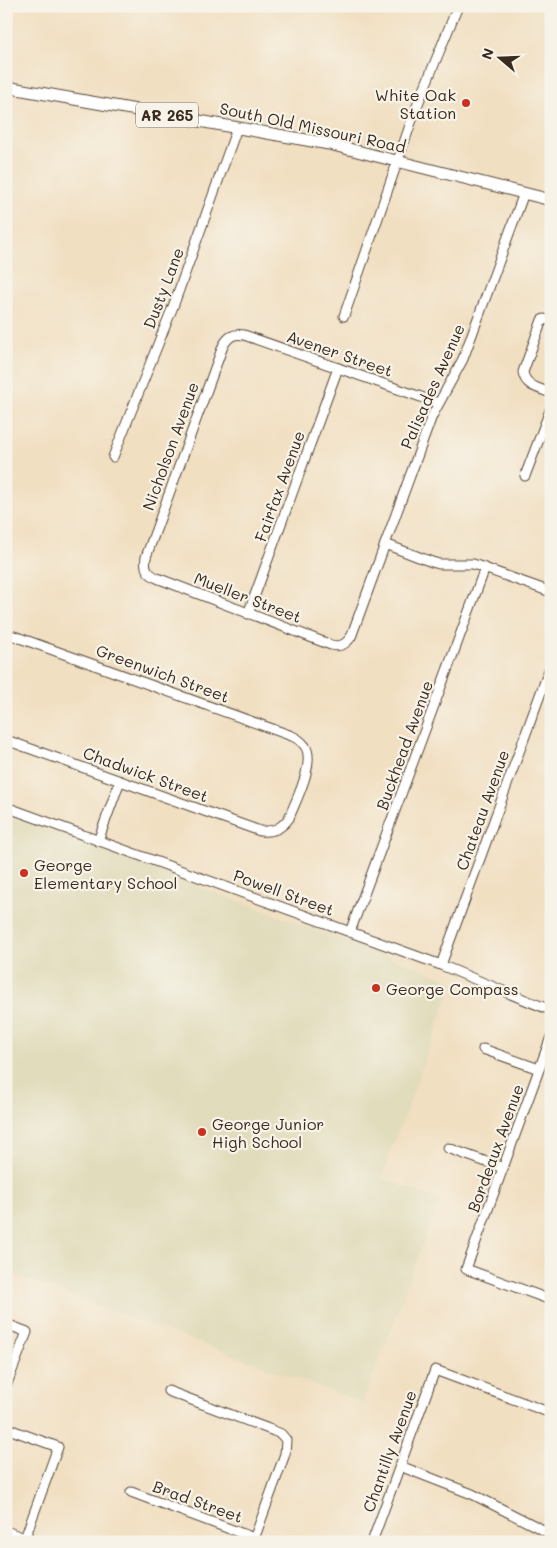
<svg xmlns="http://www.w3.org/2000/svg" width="557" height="1548" font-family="Mali,sans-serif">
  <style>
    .built { fill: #e1dcbb }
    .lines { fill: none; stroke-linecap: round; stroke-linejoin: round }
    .minor-casing { stroke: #564536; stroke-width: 11 }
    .major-casing { stroke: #564536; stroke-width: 13 }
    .minor { stroke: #fff; stroke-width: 9 }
    .major { stroke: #fff; stroke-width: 11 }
    .poi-dot { fill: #c8321e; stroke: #f7f3e8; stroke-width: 2 }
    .labels { text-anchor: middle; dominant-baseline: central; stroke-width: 4.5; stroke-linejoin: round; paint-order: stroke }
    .shield { fill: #f7f3e8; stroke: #73665b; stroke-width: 1 }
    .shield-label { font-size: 15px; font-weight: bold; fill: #3b2a1e }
    .poi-label { font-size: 16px; fill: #3b2a1e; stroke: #f7f3e8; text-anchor: start }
    .street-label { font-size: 16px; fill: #3b2a1e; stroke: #f7f3e8 }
  </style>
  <rect width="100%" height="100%" fill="#f7f3e8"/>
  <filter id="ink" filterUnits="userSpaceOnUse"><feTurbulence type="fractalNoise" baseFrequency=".02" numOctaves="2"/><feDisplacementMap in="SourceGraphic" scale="10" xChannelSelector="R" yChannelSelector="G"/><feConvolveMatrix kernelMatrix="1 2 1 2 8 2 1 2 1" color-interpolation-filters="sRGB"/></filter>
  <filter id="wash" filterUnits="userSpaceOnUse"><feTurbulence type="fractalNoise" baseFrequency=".0096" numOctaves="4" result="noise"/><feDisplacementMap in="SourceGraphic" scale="20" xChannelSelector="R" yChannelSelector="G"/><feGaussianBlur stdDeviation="1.12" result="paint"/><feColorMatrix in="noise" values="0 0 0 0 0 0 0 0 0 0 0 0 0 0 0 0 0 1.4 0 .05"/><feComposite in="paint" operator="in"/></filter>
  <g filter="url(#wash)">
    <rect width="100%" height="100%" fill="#f1dfc1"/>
    <polygon class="built" points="6,815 454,981 407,1109 389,1154 382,1178 439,1200 363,1403 6,1272"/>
  </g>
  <g filter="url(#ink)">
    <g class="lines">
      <defs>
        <g id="minor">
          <polyline points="344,316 415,111 458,6"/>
          <path d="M 551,321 L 544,319 L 542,320 L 523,372 C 525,386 538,388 551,393"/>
          <path d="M 438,403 L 244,335 C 233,333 228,337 223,346 L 146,557 C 144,568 147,573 157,578 L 331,645 C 340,647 345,645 351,637 L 432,416 L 463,359 L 524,193"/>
          <polyline points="113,457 174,304 237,128"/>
          <polyline points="525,476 551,408"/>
          <polyline points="385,544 432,562 439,564 473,564 551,592"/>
          <polyline points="248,614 338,368"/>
          <path d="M 6,635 L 14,636 L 292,736 C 297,738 301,741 305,746 C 316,762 296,800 289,818 C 281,829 273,832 260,831 L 6,740"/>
          <path d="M 6,807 L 441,965 C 477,980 514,996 551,1010"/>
          <polyline points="98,841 120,781"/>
          <polyline points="350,932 485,568"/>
          <polyline points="441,965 551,665"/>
          <polyline points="551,1037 466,1269 551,1300"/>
          <polyline points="483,1049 539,1069"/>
          <polyline points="448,1148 503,1168"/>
          <polyline points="6,1324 27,1332 6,1386"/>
          <polyline points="168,1391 274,1431 281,1434 286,1440 285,1454 253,1542"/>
          <polyline points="6,1428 58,1447 25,1538"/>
          <polyline points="400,1466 472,1494 551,1534"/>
          <polyline points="131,1492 254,1538"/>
          <polyline points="6,1531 34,1542"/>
          <polyline points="372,1542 435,1370 551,1413"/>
        </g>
        <g id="major">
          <polyline points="6,87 329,144 551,200"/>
          <polyline points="548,1542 551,1535"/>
        </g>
      </defs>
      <use href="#minor" class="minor-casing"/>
      <use href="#major" class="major-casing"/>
      <use href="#minor" class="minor"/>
      <use href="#major" class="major"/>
    </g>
  </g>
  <g class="poi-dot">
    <circle cx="466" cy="103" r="5"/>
    <circle cx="24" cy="873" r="5"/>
    <circle cx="376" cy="988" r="5"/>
    <circle cx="202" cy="1132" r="5"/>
  </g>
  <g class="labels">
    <rect class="shield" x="136" y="102.5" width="62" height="25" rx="4"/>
    <g class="shield-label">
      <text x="167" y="115">AR 265</text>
    </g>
    <g class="poi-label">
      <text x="456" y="94" text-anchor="end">White Oak<tspan x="456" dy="18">Station</tspan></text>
      <text x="34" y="864">George<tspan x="34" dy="18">Elementary School</tspan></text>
      <text x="386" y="988">George Compass</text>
      <text x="212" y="1123">George Junior<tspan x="212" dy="18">High School</tspan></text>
    </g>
    <g class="street-label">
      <text transform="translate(313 127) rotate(12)">South Old Missouri Road</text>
      <text transform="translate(163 288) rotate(-69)">Dusty Lane</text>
      <text transform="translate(340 353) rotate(19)">Avener Street</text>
      <text transform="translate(432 386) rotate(-66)">Palisades Avenue</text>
      <text transform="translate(170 446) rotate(-70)">Nicholson Avenue</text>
      <text transform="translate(279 486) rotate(-70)">Fairfax Avenue</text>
      <text transform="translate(248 597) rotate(21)">Mueller Street</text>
      <text transform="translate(163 673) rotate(20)">Greenwich Street</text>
      <text transform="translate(404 745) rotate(-70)">Buckhead Avenue</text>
      <text transform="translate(146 774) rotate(20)">Chadwick Street</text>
      <text transform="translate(482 810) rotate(-70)">Chateau Avenue</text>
      <text transform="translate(284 892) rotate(20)">Powell Street</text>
      <text transform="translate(495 1148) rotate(-70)">Bordeaux Avenue</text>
      <text transform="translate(389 1451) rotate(-70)">Chantilly Avenue</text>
      <text transform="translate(198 1501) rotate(20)">Brad Street</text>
    </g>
  </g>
  <rect width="557" height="1548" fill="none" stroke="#f7f3e8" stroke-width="25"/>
  <g transform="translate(500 58) rotate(289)" stroke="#f7f3e8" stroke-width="4" paint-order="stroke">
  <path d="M0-4L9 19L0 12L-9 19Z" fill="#3b2a1e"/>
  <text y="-8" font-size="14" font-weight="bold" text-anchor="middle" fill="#3b2a1e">N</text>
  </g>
</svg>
